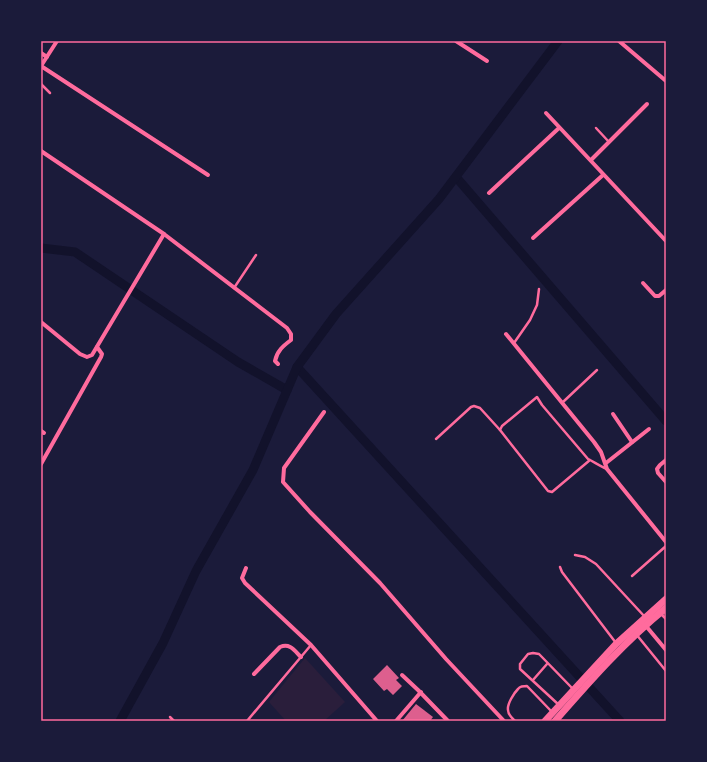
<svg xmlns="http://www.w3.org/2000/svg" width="707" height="762" font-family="'Fira Sans',sans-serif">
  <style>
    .green { fill: #2a1e3b }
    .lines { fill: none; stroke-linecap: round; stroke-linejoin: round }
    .canal { stroke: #12122b; stroke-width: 9 }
    .building { fill: #dd5f8e }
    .service { stroke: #ff6b9d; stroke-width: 2.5 }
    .minor { stroke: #ff6b9d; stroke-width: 4 }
    .secondary { stroke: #ff6b9d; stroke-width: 7 }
    .neatline { fill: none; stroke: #ff6b9d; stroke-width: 1.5 }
  </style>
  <rect width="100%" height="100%" fill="#1b1b3a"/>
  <polygon class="green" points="305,658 345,702 324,721 286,721 269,702"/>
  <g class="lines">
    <g class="canal">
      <polyline points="456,177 666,421"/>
      <polyline points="41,248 75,252 238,362 287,390"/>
      <polyline points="297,367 620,721"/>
      <polyline points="120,721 163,643 196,571 253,470 297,367 336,314 439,199 558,41"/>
    </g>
  </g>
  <g class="building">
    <polygon points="387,665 399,678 396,680 402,686 393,695 387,689 384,691 373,679"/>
    <polygon points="416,704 433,717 430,721 402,721"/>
  </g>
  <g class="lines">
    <g class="service">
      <polyline points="41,84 50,93"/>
      <polyline points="596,128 609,142"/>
      <polyline points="234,288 256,255"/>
      <polyline points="514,343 530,320 537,305 539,289"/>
      <polyline points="563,402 597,370"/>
      <polyline points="436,439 471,407 474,406 480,408 500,430"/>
      <path d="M 590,460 L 552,492 L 548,491 L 500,430 L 502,426 L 537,397 L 542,405 L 588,459 C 594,462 600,466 607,469"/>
      <polyline points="575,555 585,557 596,564 645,617"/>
      <polyline points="560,567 562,572 616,643"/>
      <polyline points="632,576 666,546"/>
      <polyline points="661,614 666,619"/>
      <polyline points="636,634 666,671"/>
      <polyline points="533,680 547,664"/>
      <polyline points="559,705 520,669 520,664 528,654 533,653 539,654 573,689"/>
      <polyline points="170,717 174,721"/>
      <polyline points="247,721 311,645"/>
      <path d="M 515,721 C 512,718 508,715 508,710 C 507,704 514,693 518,689 C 520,686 523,686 527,686 L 552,712"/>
    </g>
    <g class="minor">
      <polyline points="456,41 487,61"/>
      <polyline points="619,41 666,81"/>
      <polyline points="41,53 47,57"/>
      <polyline points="41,66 208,175"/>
      <polyline points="41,66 57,41"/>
      <polyline points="546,113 666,241"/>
      <path d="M 41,151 L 164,234 L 287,328 L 291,334 L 291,340 C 283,346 277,351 275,361 L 278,364"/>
      <polyline points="591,160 647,104"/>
      <polyline points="489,193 559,128"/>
      <polyline points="533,238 603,175"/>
      <polyline points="643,283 655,296 659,296 666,290"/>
      <polyline points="41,322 80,354 87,357 92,355 164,234"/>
      <polyline points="506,334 594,442 601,452 607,469 666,542"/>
      <polyline points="324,412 284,468 283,482 310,512 380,583 446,659 504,721"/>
      <polyline points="613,414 632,442"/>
      <polyline points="41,431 44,433"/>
      <polyline points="666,460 660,465 657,469 658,473 666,482"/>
      <polyline points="606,463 649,429"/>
      <polyline points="41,464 101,357 102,354 97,347"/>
      <polyline points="246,568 242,578 245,583 311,645 377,721"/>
      <polyline points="646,626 666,650"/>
      <path d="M 254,674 L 280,647 C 290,643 294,650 301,657"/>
      <polyline points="402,675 418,690 448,721"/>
      <polyline points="396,721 421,692"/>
    </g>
    <g class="secondary">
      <polyline points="545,721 616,644 666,599"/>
      <path d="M 555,721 C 590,681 625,641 666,608"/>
    </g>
  </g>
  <rect width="707" height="762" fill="none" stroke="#1b1b3a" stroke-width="84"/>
  <rect x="42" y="42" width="623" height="678" class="neatline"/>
</svg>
